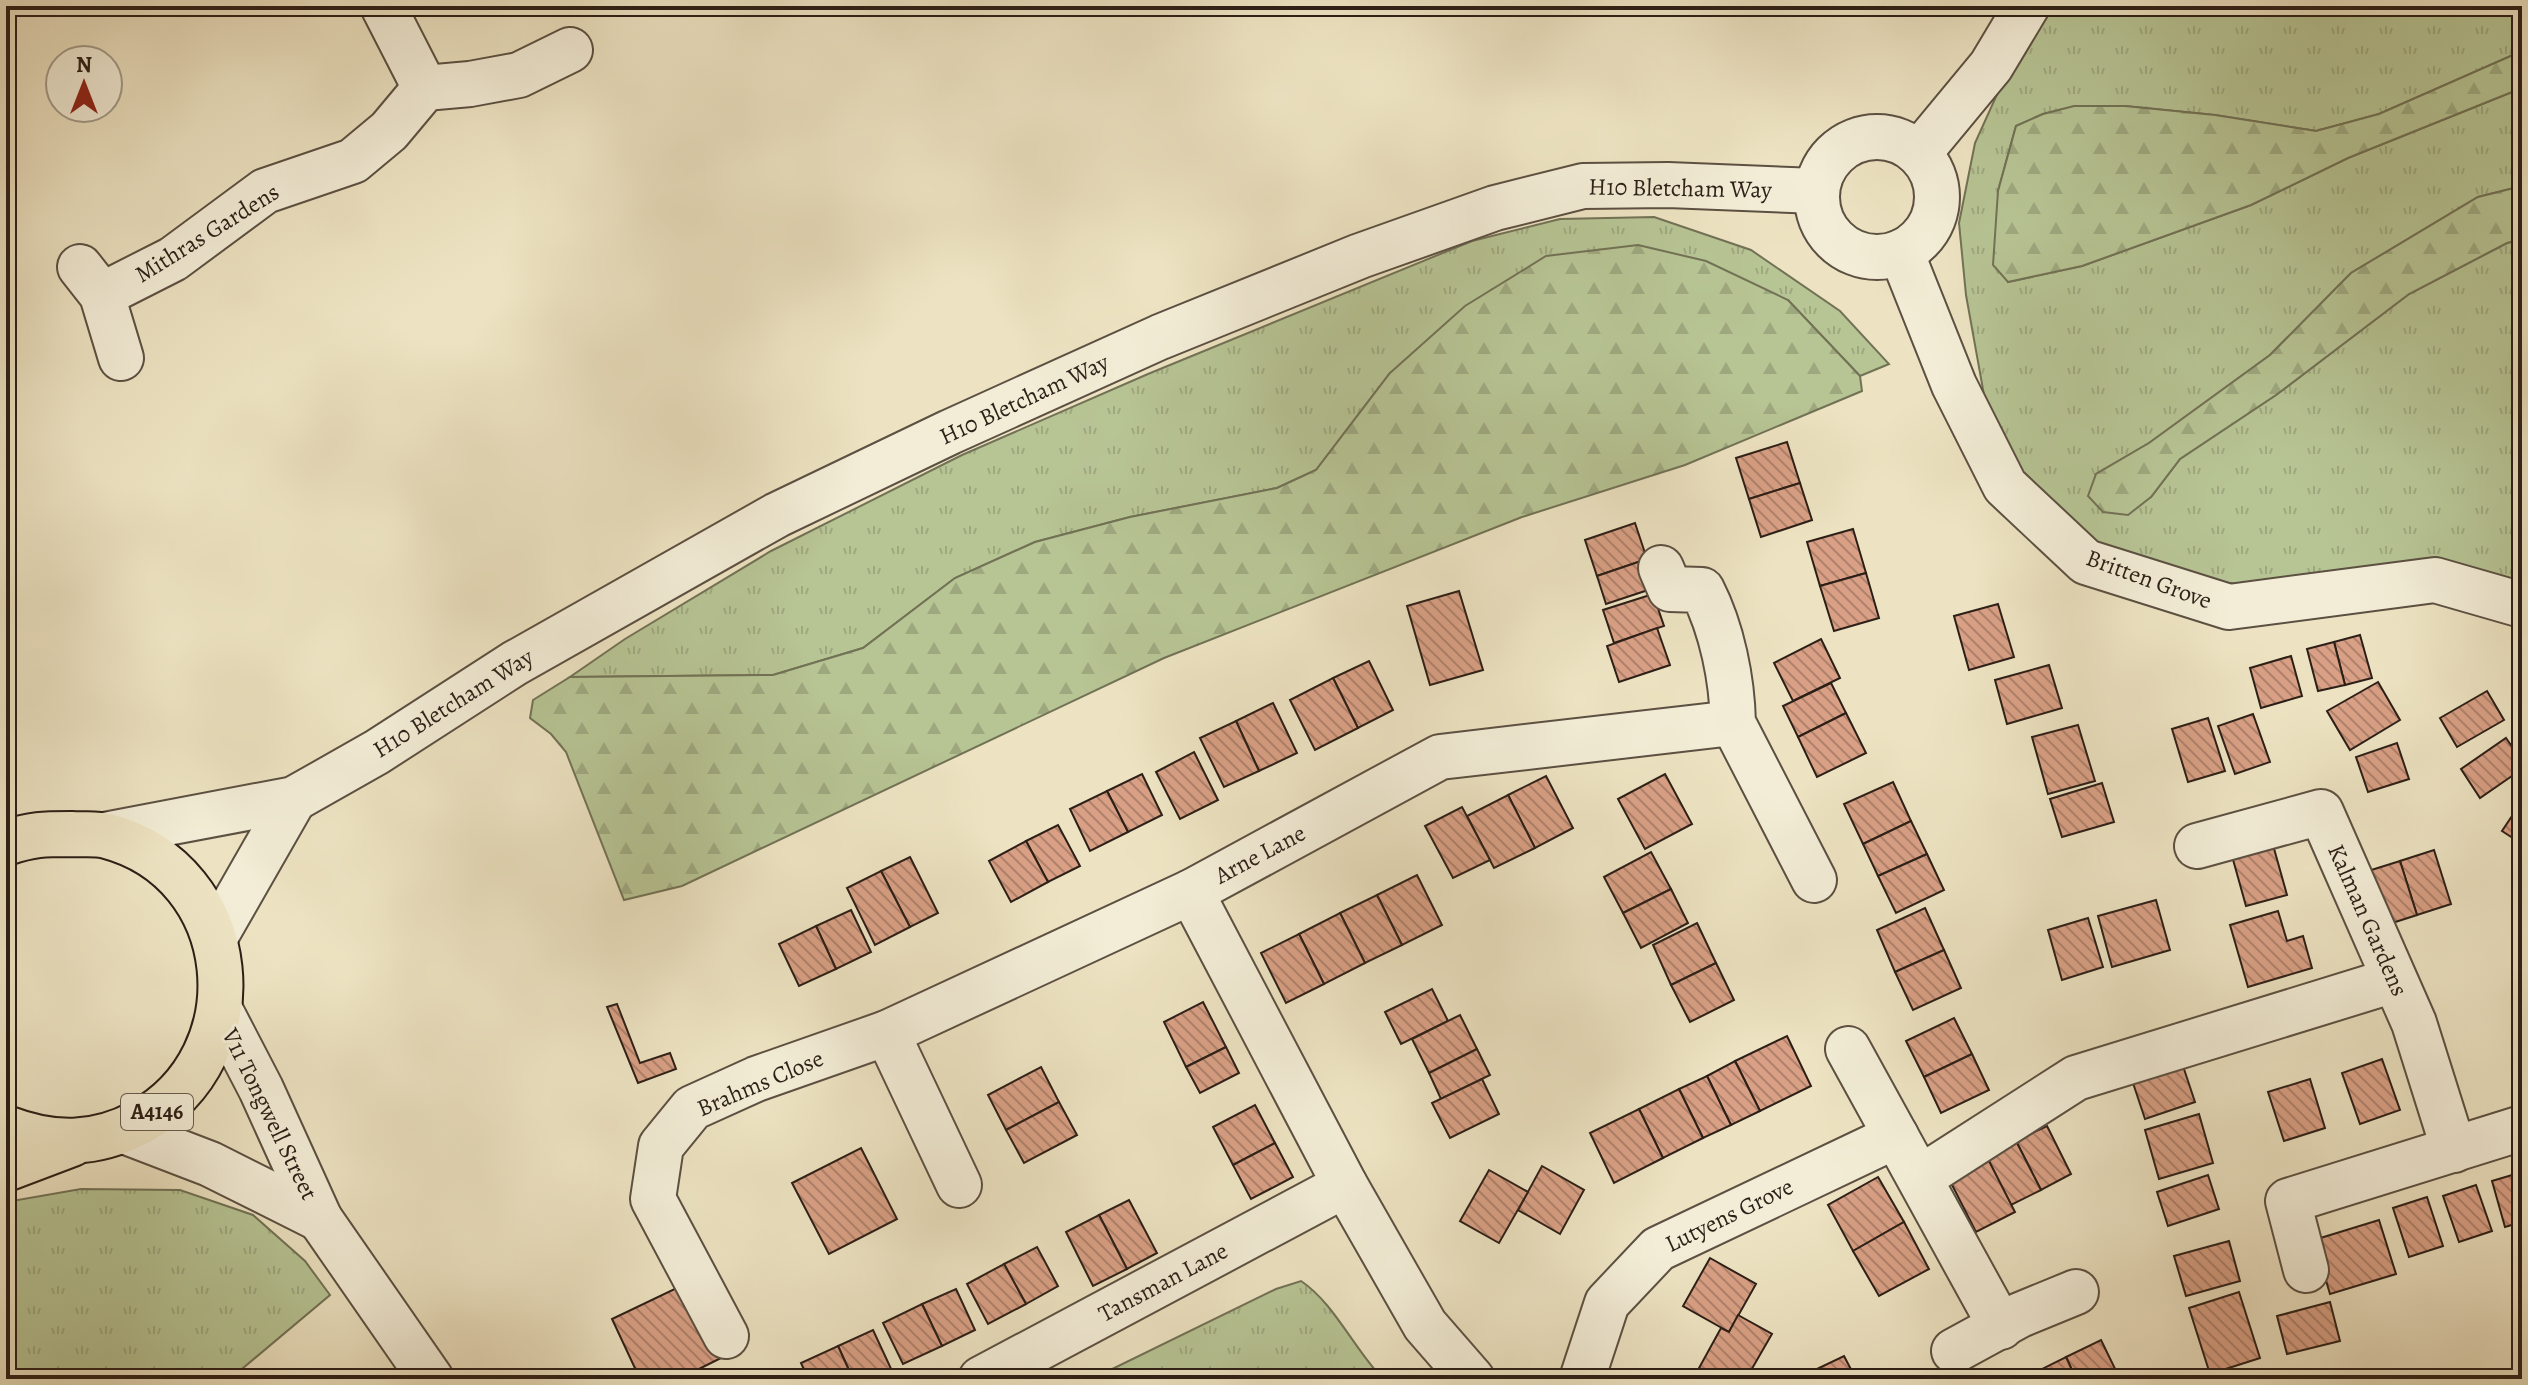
<svg xmlns="http://www.w3.org/2000/svg" width="2528" height="1385" font-family="Alegreya,serif">
  <style>
    .grass { fill: url(#grass-tufts); stroke: #727256; stroke-width: 2 }
    .forest { fill: url(#forest-firs); stroke: #727256; stroke-width: 2 }
    .building { fill: url(#building-back-hatch); stroke: #2c1f17; stroke-width: 2 }
    .lines { fill: none; stroke-linecap: round; stroke-linejoin: round }
    .minor-casing { stroke: #5c5042; stroke-width: 48 }
    .highway-casing { stroke: #2c1f17; stroke-width: 48 }
    .minor { stroke: #f3edd7; stroke-width: 44 }
    .highway { stroke: #ede3c2; stroke-width: 44 }
    .labels { text-anchor: middle; dominant-baseline: central; stroke-width: 6; stroke-linejoin: round; paint-order: stroke }
    .shield { fill: #f3edd7; stroke: #685d51; stroke-width: 2 }
    .shield-label { font-size: 22px; font-weight: bold; fill: #2c1f17 }
    .street-label { font-size: 24px; fill: #2c1f17; stroke: #f3edd7 }
  </style>
  <defs>
    <pattern id="grass-tufts" width="24" height="20" patternUnits="userSpaceOnUse" patternTransform="scale(2)"><rect width="24" height="20" fill="#b7c494"/><path d="M3 7l-1-3M5 7V3M7 7l1-3M15 17l-1-3M17 17v-4M19 17l1-3" fill="none" stroke="#9ea87f"/></pattern>
    <pattern id="forest-firs" width="22" height="20" patternUnits="userSpaceOnUse" patternTransform="scale(2)"><rect width="22" height="20" fill="#b7c494"/><path d="M5 1l3.5 6h-7zM16 11l3.5 6h-7z" fill="#9ea87f"/></pattern>
    <pattern id="building-back-hatch" width="6" height="6" patternUnits="userSpaceOnUse" patternTransform="scale(2)"><rect width="6" height="6" fill="#d9a085"/><path d="M-1 5l2 2M0 0l6 6M5-1l2 2" fill="none" stroke="#b0826c"/></pattern>
  </defs>
  <rect width="100%" height="100%" fill="#ede3c2"/>
  <filter id="stains"><feTurbulence type="fractalNoise" baseFrequency=".0025" numOctaves="4"/><feColorMatrix values="0 0 0 0 .2 0 0 0 0 .09 0 0 0 0 .02 0 0 0 .5 -.17"/></filter>
  <radialGradient id="worn" r=".72"><stop offset=".6" stop-color="#630" stop-opacity="0"/><stop offset="1" stop-color="#630" stop-opacity=".3"/></radialGradient>
  <g class="grass">
    <polygon points="2037,6 2522,6 2522,51 2379,114 2316,131 2215,115 2125,106 2073,107 2043,114 2016,126 1998,191 2008,282 2082,266 2251,205 2348,158 2522,88 2522,186 2478,197 2351,273 2270,355 2149,443 2096,474 2151,497 2180,459 2276,395 2409,294 2507,243 2522,239 2522,591 2250,585 2176,578 2110,556 2019,468 1984,395 1966,295 1959,223 1975,143"/>
    <polygon points="1654,217 1751,250 1840,311 1889,364 1860,376 1788,300 1390,373 1316,470 1277,488 1130,517 1035,542 955,578 863,648 773,675 570,677 625,639 771,551 962,455 1148,374 1472,241 1560,219"/>
    <polygon points="81,1189 180,1190 253,1215 305,1261 330,1295 230,1379 6,1379 6,1202"/>
    <path d="M 1301,1281 C 1334,1303 1354,1349 1383,1379 L 1107,1379 L 1104,1373 L 1276,1289 Z"/>
  </g>
  <g class="forest">
    <polygon points="2522,51 2522,88 2348,158 2251,205 2082,266 2008,282 1993,265 1998,191 2016,126 2043,114 2074,106 2125,106 2215,115 2316,131 2379,114"/>
    <polygon points="2522,186 2522,239 2507,243 2409,294 2276,395 2180,459 2151,497 2128,515 2103,512 2088,496 2096,474 2149,443 2270,355 2351,273 2478,197"/>
    <polygon points="1638,245 1706,261 1788,300 1860,376 1862,391 1685,465 1522,517 1164,658 682,886 624,900 566,752 551,734 530,718 533,700 570,677 773,675 863,648 955,578 1035,542 1130,517 1277,488 1316,470 1390,373 1465,306 1546,256"/>
  </g>
  <g class="building">
    <polygon points="1787,442 1800,483 1749,499 1736,458"/>
    <polygon points="1800,483 1812,520 1761,537 1749,499"/>
    <polygon points="1635,523 1647,559 1597,576 1585,540"/>
    <polygon points="1853,529 1866,573 1820,586 1807,542"/>
    <polygon points="1647,559 1657,587 1606,604 1597,576"/>
    <polygon points="1866,573 1879,618 1834,631 1820,586"/>
    <polygon points="1459,591 1483,670 1430,685 1407,606"/>
    <polygon points="1653,594 1664,626 1614,643 1603,610"/>
    <polygon points="1998,604 2014,657 1969,670 1954,616"/>
    <polygon points="1657,628 1670,665 1619,682 1607,646"/>
    <polygon points="2360,635 2372,678 2345,685 2334,642"/>
    <polygon points="1821,639 1840,678 1793,701 1774,663"/>
    <polygon points="2334,642 2345,685 2318,691 2307,649"/>
    <polygon points="2291,656 2302,696 2261,708 2250,668"/>
    <polygon points="1369,661 1393,710 1358,728 1333,678"/>
    <polygon points="2049,665 2062,708 2007,724 1995,680"/>
    <polygon points="1333,678 1358,728 1315,750 1290,700"/>
    <polygon points="2378,682 2400,720 2350,750 2327,711"/>
    <polygon points="1831,683 1846,713 1798,737 1783,706"/>
    <polygon points="2487,691 2504,720 2457,747 2440,718"/>
    <polygon points="1273,703 1297,753 1259,771 1236,721"/>
    <polygon points="1846,713 1866,753 1817,777 1798,737"/>
    <polygon points="2253,714 2270,762 2235,774 2218,726"/>
    <polygon points="2208,718 2225,771 2188,782 2172,729"/>
    <polygon points="1236,721 1259,771 1224,787 1200,738"/>
    <polygon points="2078,725 2095,781 2048,794 2032,737"/>
    <polygon points="2506,738 2522,761 2522,769 2480,798 2461,769"/>
    <polygon points="2397,743 2409,779 2368,792 2356,757"/>
    <polygon points="1194,752 1218,800 1180,819 1156,772"/>
    <polygon points="1142,774 1162,815 1128,832 1107,791"/>
    <polygon points="1665,774 1692,824 1645,849 1618,799"/>
    <polygon points="1546,776 1573,828 1535,848 1508,795"/>
    <polygon points="1893,782 1911,821 1863,844 1844,804"/>
    <polygon points="2102,783 2114,822 2062,837 2050,799"/>
    <polygon points="1107,791 1128,832 1090,851 1070,809"/>
    <polygon points="1508,795 1535,848 1494,868 1467,816"/>
    <polygon points="2522,801 2522,844 2502,831"/>
    <polygon points="1462,807 1490,860 1453,878 1425,826"/>
    <polygon points="1911,821 1927,854 1878,876 1863,844"/>
    <polygon points="1058,825 1080,866 1048,882 1026,841"/>
    <polygon points="1026,841 1048,882 1011,902 989,861"/>
    <polygon points="2273,845 2287,895 2246,906 2232,856"/>
    <polygon points="2434,850 2451,904 2417,915 2400,861"/>
    <polygon points="1651,852 1671,889 1623,913 1604,877"/>
    <polygon points="1927,854 1944,890 1896,913 1878,876"/>
    <polygon points="910,857 938,913 910,927 881,871"/>
    <polygon points="2400,861 2417,915 2383,926 2365,872"/>
    <polygon points="881,871 910,927 875,945 847,888"/>
    <polygon points="1417,875 1442,925 1402,945 1377,895"/>
    <polygon points="1671,889 1688,923 1641,948 1623,913"/>
    <polygon points="1377,895 1402,945 1365,963 1340,913"/>
    <polygon points="2156,900 2170,950 2112,967 2098,916"/>
    <polygon points="1925,908 1944,950 1895,972 1877,930"/>
    <polygon points="851,910 871,952 836,969 816,926"/>
    <polygon points="2278,911 2287,941 2303,936 2312,968 2248,987 2230,925"/>
    <polygon points="1340,913 1365,963 1324,984 1299,934"/>
    <polygon points="2088,918 2103,967 2062,980 2048,930"/>
    <polygon points="1697,923 1716,963 1671,985 1653,945"/>
    <polygon points="816,926 836,969 799,986 779,944"/>
    <polygon points="1299,934 1324,984 1286,1003 1261,953"/>
    <polygon points="1944,950 1961,988 1913,1010 1895,972"/>
    <polygon points="1716,963 1734,1000 1690,1022 1671,985"/>
    <polygon points="1432,989 1448,1021 1401,1044 1385,1012"/>
    <polygon points="1203,1002 1226,1047 1186,1067 1164,1022"/>
    <polygon points="617,1004 640,1063 670,1053 676,1069 638,1083 607,1007"/>
    <polygon points="1460,1015 1477,1049 1429,1073 1412,1039"/>
    <polygon points="1954,1018 1972,1054 1924,1077 1906,1041"/>
    <polygon points="1787,1036 1811,1086 1760,1111 1735,1061"/>
    <polygon points="1226,1047 1239,1073 1200,1093 1186,1067"/>
    <polygon points="1477,1049 1490,1075 1441,1099 1429,1073"/>
    <polygon points="1972,1054 1989,1090 1941,1113 1924,1077"/>
    <polygon points="2382,1059 2400,1110 2360,1124 2342,1073"/>
    <polygon points="2181,1060 2195,1102 2145,1119 2131,1077"/>
    <polygon points="1735,1061 1760,1111 1731,1125 1707,1076"/>
    <polygon points="1041,1067 1059,1102 1006,1130 988,1095"/>
    <polygon points="1707,1076 1731,1125 1703,1138 1679,1089"/>
    <polygon points="1482,1079 1499,1114 1450,1138 1432,1103"/>
    <polygon points="2310,1079 2325,1128 2284,1141 2268,1092"/>
    <polygon points="1679,1089 1703,1138 1663,1158 1639,1109"/>
    <polygon points="1059,1102 1077,1135 1024,1163 1006,1130"/>
    <polygon points="1255,1105 1275,1143 1233,1165 1213,1127"/>
    <polygon points="1639,1109 1663,1158 1614,1183 1590,1133"/>
    <polygon points="2199,1114 2213,1163 2159,1179 2145,1130"/>
    <polygon points="2047,1126 2071,1174 2041,1190 2016,1141"/>
    <polygon points="2016,1141 2041,1190 2011,1205 1986,1156"/>
    <polygon points="1275,1143 1293,1177 1251,1199 1233,1165"/>
    <polygon points="861,1148 897,1219 829,1254 792,1183"/>
    <polygon points="1989,1161 2015,1212 1976,1232 1950,1181"/>
    <polygon points="1542,1166 1584,1190 1560,1234 1518,1210"/>
    <polygon points="1489,1170 1528,1192 1499,1243 1460,1221"/>
    <polygon points="2522,1172 2522,1222 2505,1227 2492,1181"/>
    <polygon points="2208,1175 2219,1209 2168,1226 2157,1192"/>
    <polygon points="1878,1177 1904,1222 1853,1251 1828,1205"/>
    <polygon points="2476,1185 2492,1231 2459,1242 2443,1196"/>
    <polygon points="2427,1197 2443,1246 2409,1257 2393,1208"/>
    <polygon points="1129,1200 1157,1253 1127,1269 1099,1215"/>
    <polygon points="1099,1215 1127,1269 1093,1286 1066,1232"/>
    <polygon points="2379,1220 2396,1274 2330,1294 2314,1240"/>
    <polygon points="1904,1222 1929,1269 1879,1296 1853,1251"/>
    <polygon points="2229,1241 2240,1281 2186,1296 2174,1256"/>
    <polygon points="1037,1247 1058,1286 1026,1304 1004,1264"/>
    <polygon points="1710,1258 1756,1284 1729,1332 1683,1306"/>
    <polygon points="1004,1264 1026,1304 988,1324 967,1284"/>
    <polygon points="685,1284 721,1358 679,1379 640,1379 612,1319"/>
    <polygon points="956,1289 975,1330 942,1346 922,1304"/>
    <polygon points="2239,1292 2260,1358 2210,1374 2189,1308"/>
    <polygon points="2330,1302 2340,1341 2287,1354 2277,1316"/>
    <polygon points="922,1304 942,1346 903,1364 883,1323"/>
    <polygon points="1738,1315 1772,1334 1746,1379 1701,1379 1705,1371 1699,1368 1721,1328 1729,1332"/>
    <polygon points="873,1330 893,1373 879,1379 853,1379 838,1346"/>
    <polygon points="2101,1340 2120,1379 2076,1379 2066,1357"/>
    <polygon points="838,1346 853,1379 808,1379 801,1363"/>
    <polygon points="1844,1356 1856,1379 1796,1379"/>
    <polygon points="2066,1357 2076,1379 2032,1379 2030,1375"/>
  </g>
  <g class="lines">
    <defs>
      <g id="minor">
        <polyline points="383,6 425,88"/>
        <circle cx="1877" cy="197" r="60"/>
        <polyline points="1919,153 1991,66 2027,6"/>
        <polyline points="1901,252 1954,385 2005,486 2086,562 2229,607 2435,580 2522,605"/>
        <polyline points="80,267 102,295 121,358"/>
        <polyline points="102,295 173,259 265,191 353,161 389,131 425,88 470,84 519,75 570,50"/>
        <path d="M 1661,568 L 1670,589 L 1702,590 C 1722,629 1732,679 1733,723 L 1814,880"/>
        <polyline points="104,835 294,799 377,752 515,663 777,515 950,432 1160,337 1360,256 1495,208 1583,186 1668,185 1817,191"/>
        <polyline points="2197,846 2321,812 2414,1023 2454,1150"/>
        <polyline points="1191,892 1345,1185 1425,1325 1472,1379"/>
        <polyline points="215,937 294,799"/>
        <polyline points="220,1010 261,1089 320,1219 431,1379"/>
        <polyline points="887,1033 959,1185"/>
        <polyline points="1848,1049 2001,1327"/>
        <polyline points="124,1131 210,1164 320,1219"/>
        <polyline points="1920,1178 2076,1078 2394,980"/>
        <polyline points="2306,1270 2288,1201 2522,1128"/>
        <polyline points="726,1336 653,1199 661,1146 692,1108 756,1079 887,1033 1191,892 1440,757 1733,723"/>
        <polyline points="1954,1351 2020,1315 2076,1292"/>
        <polyline points="981,1379 1345,1185"/>
        <polyline points="1582,1379 1607,1303 1658,1249 1896,1136"/>
      </g>
      <g id="highway">
        <path d="M 6,843 C 32,834 44,834 71,834 C 83,835 96,833 107,836 C 243,872 260,1056 140,1122 C 95,1146 53,1146 6,1128"/>
        <polyline points="6,1169 72,1144"/>
      </g>
    </defs>
    <use href="#minor" class="minor-casing"/>
    <use href="#highway" class="highway-casing"/>
    <use href="#minor" class="minor"/>
    <use href="#highway" class="highway"/>
  </g>
  <g class="labels">
    <rect class="shield" x="121" y="1094" width="72" height="36" rx="6"/>
    <g class="shield-label">
      <text x="157" y="1112">A4146</text>
    </g>
    <g class="street-label">
      <text transform="translate(1680 188) rotate(1)">H10 Bletcham Way</text>
      <text transform="translate(207 233) rotate(-32)">Mithras Gardens</text>
      <text transform="translate(1024 399) rotate(-25)">H10 Bletcham Way</text>
      <text transform="translate(2149 579) rotate(20)">Britten Grove</text>
      <text transform="translate(453 703) rotate(-32)">H10 Bletcham Way</text>
      <text transform="translate(1260 854) rotate(-28)">Arne Lane</text>
      <text transform="translate(2368 920) rotate(66)">Kalman Gardens</text>
      <text transform="translate(760 1083) rotate(-23)">Brahms Close</text>
      <text transform="translate(270 1114) rotate(64)">V11 Tongwell Street</text>
      <text transform="translate(1729 1215) rotate(-26)">Lutyens Grove</text>
      <text transform="translate(1163 1282) rotate(-28)">Tansman Lane</text>
    </g>
  </g>
  <rect width="2528" height="1385" fill="none" stroke="#ede3c2" stroke-width="32"/>
  <rect x="8" y="8" width="2512" height="1369" fill="none" stroke="#2c1f17" stroke-width="4"/>
  <rect x="16" y="16" width="2496" height="1353" fill="none" stroke="#2c1f17" stroke-width="2"/>
  <g transform="translate(84 84)"><circle r="38" fill="#f3edd7" stroke="#a39b8a" stroke-width="2"/>
  <path d="M0-6L14 30L0 20L-14 30Z" fill="#8f2418"/>
  <text y="-12" font-size="22" font-weight="bold" text-anchor="middle" fill="#2c1f17">N</text>
  </g>
  <rect width="100%" height="100%" filter="url(#stains)"/>
  <rect width="100%" height="100%" fill="url(#worn)"/>
</svg>
